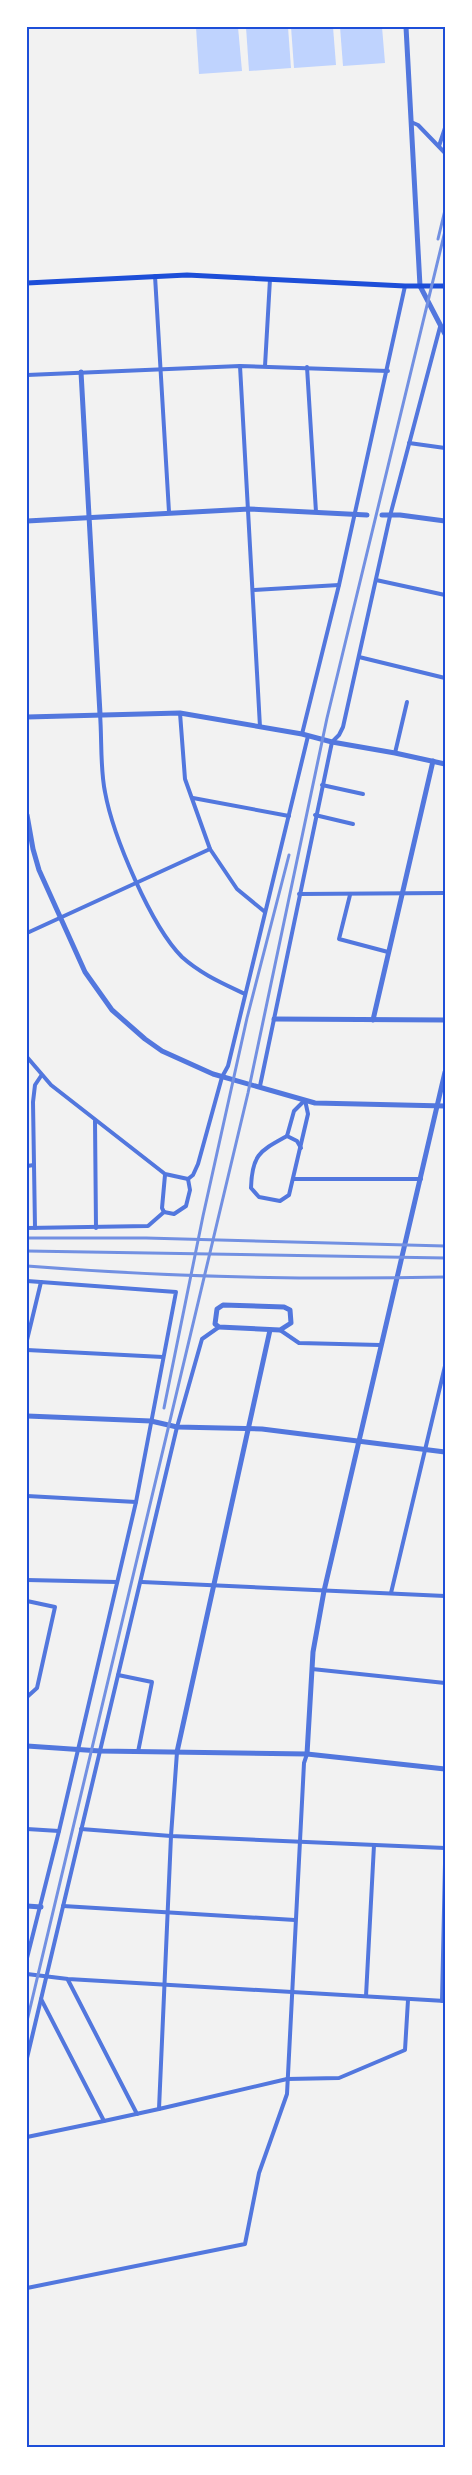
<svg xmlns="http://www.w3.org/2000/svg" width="472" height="2475" font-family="'Varela Round',sans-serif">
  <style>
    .water { fill: #bfd3fe }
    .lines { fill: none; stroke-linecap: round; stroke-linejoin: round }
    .minor { stroke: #5277de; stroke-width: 4 }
    .tertiary { stroke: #5277de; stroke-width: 5 }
    .secondary { stroke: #1d4ed8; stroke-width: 5 }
    .rail { stroke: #7290e2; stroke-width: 3 }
    .neatline { fill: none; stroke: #1d4ed8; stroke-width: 2 }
  </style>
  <rect width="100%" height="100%" fill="#f2f2f2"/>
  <g class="water">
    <polygon points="196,27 238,27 242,71 199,74"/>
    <polygon points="246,27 288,27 291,68 249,71"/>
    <polygon points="291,27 333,27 336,65 294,68"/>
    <polygon points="340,27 382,27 385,63 343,66"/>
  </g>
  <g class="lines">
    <g class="minor">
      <polyline points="411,122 418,125 445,153"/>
      <polyline points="439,146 445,128"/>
      <polyline points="155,276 169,512"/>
      <polyline points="240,366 260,727"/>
      <polyline points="265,366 270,279"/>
      <polyline points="307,367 316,512"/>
      <polyline points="27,375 240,366 388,371"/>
      <polyline points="409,443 445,448"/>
      <polyline points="376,580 445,595"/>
      <polyline points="253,590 339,585"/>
      <polyline points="359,657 445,678"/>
      <polyline points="180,713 185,779 210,849 237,889 265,912"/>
      <path d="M 100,714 C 102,739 100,768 105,792 C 113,836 151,926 182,957 C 201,974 222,983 245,994"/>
      <polyline points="302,734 339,585 405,286"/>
      <polyline points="395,753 407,702"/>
      <polyline points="322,785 363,794"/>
      <polyline points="193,798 289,816"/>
      <polyline points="315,815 353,824"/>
      <polyline points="299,894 445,893"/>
      <polyline points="350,895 339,939 388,952"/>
      <polyline points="27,933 210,849"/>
      <polyline points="27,1057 51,1085 165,1174 188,1179 190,1190 186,1206 174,1214 164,1212"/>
      <polyline points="260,1086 332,742 339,735 343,727 390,516 440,327"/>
      <path d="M 305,1100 L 308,1114 L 289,1195 L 280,1201 L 259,1197 L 251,1188 C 252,1154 260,1151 287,1136 L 294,1111 Z"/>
      <polyline points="95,1121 96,1228"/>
      <polyline points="287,1136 297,1141 301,1148"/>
      <polyline points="27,1166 34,1165"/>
      <polyline points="188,1179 193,1175 198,1164 222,1077 228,1066 308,736"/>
      <polyline points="294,1179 421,1179"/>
      <polyline points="164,1212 162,1208 165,1175"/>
      <polyline points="27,1228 148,1226 164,1212"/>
      <polyline points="35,1228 33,1102 35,1085 41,1076"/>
      <polyline points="27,1281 176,1292 136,1502 59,1831 27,1958"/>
      <polyline points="280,1330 299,1343 380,1345"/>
      <polyline points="27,1340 41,1282"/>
      <polyline points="27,1350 163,1357"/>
      <polyline points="27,1496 136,1502"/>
      <polyline points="27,1580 117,1582"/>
      <polyline points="142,1582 445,1596"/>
      <polyline points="391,1593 445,1366"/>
      <polyline points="27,1601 55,1607 37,1688 27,1697"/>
      <polyline points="312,1669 445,1683"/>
      <polyline points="118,1675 152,1682 138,1752"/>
      <polyline points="177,1752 171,1836 159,2109 287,2079 339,2078 405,2050 408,2000"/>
      <polyline points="445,1774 445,1830"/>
      <polyline points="27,1829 59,1831"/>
      <polyline points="81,1829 171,1836 445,1848"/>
      <polyline points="63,1906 295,1920"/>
      <polyline points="27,1974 68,1979 445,2001"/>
      <polyline points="68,1980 137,2114"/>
      <polyline points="366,1996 374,1845"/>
      <polyline points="41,1999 104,2121 159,2109"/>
      <polyline points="442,2001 445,1864"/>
      <polyline points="27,2058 177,1427 202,1339 219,1327"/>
      <polyline points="27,2137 104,2121"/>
      <polyline points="27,2288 245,2244 259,2173 287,2094 304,1763 307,1754"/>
    </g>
    <g class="tertiary">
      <polyline points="406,27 420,286 445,334"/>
      <polyline points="81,372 100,714"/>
      <polyline points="382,515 400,515 445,521"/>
      <polyline points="27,521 249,509 367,515"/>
      <polyline points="27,717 180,713 302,734 332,742 395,753 445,764"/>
      <polyline points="27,815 33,849 39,870 85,972 112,1010 145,1039 162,1051 213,1074 315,1103 445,1106"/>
      <polyline points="274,1019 445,1020"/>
      <polyline points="373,1020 433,761"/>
      <polygon points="223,1305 284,1307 290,1310 291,1323 280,1330 219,1327 215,1324 217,1309"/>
      <polyline points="27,1416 151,1421 177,1427 262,1429 445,1452"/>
      <polyline points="27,1746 100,1751 307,1754 445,1769"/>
      <polyline points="177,1752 270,1330"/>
      <polyline points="307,1754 313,1652 324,1591 445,1072"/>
      <polyline points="27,1906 41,1907"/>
    </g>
    <polyline class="secondary" points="27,283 187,275 405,286 445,286"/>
    <g class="rail">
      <polyline points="438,239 445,210"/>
      <polyline points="27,1238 146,1238 445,1246"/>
      <polyline points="27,1251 445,1258"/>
      <path d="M 27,1266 C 166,1277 305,1280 445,1277"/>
      <polyline points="164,1408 203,1216 247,1018 289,855"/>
      <polyline points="27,2021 248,1093 327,718 445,231"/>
    </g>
  </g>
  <rect width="472" height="2475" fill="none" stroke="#ffffff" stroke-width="57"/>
  <rect x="28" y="28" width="416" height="2418" class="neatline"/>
</svg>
